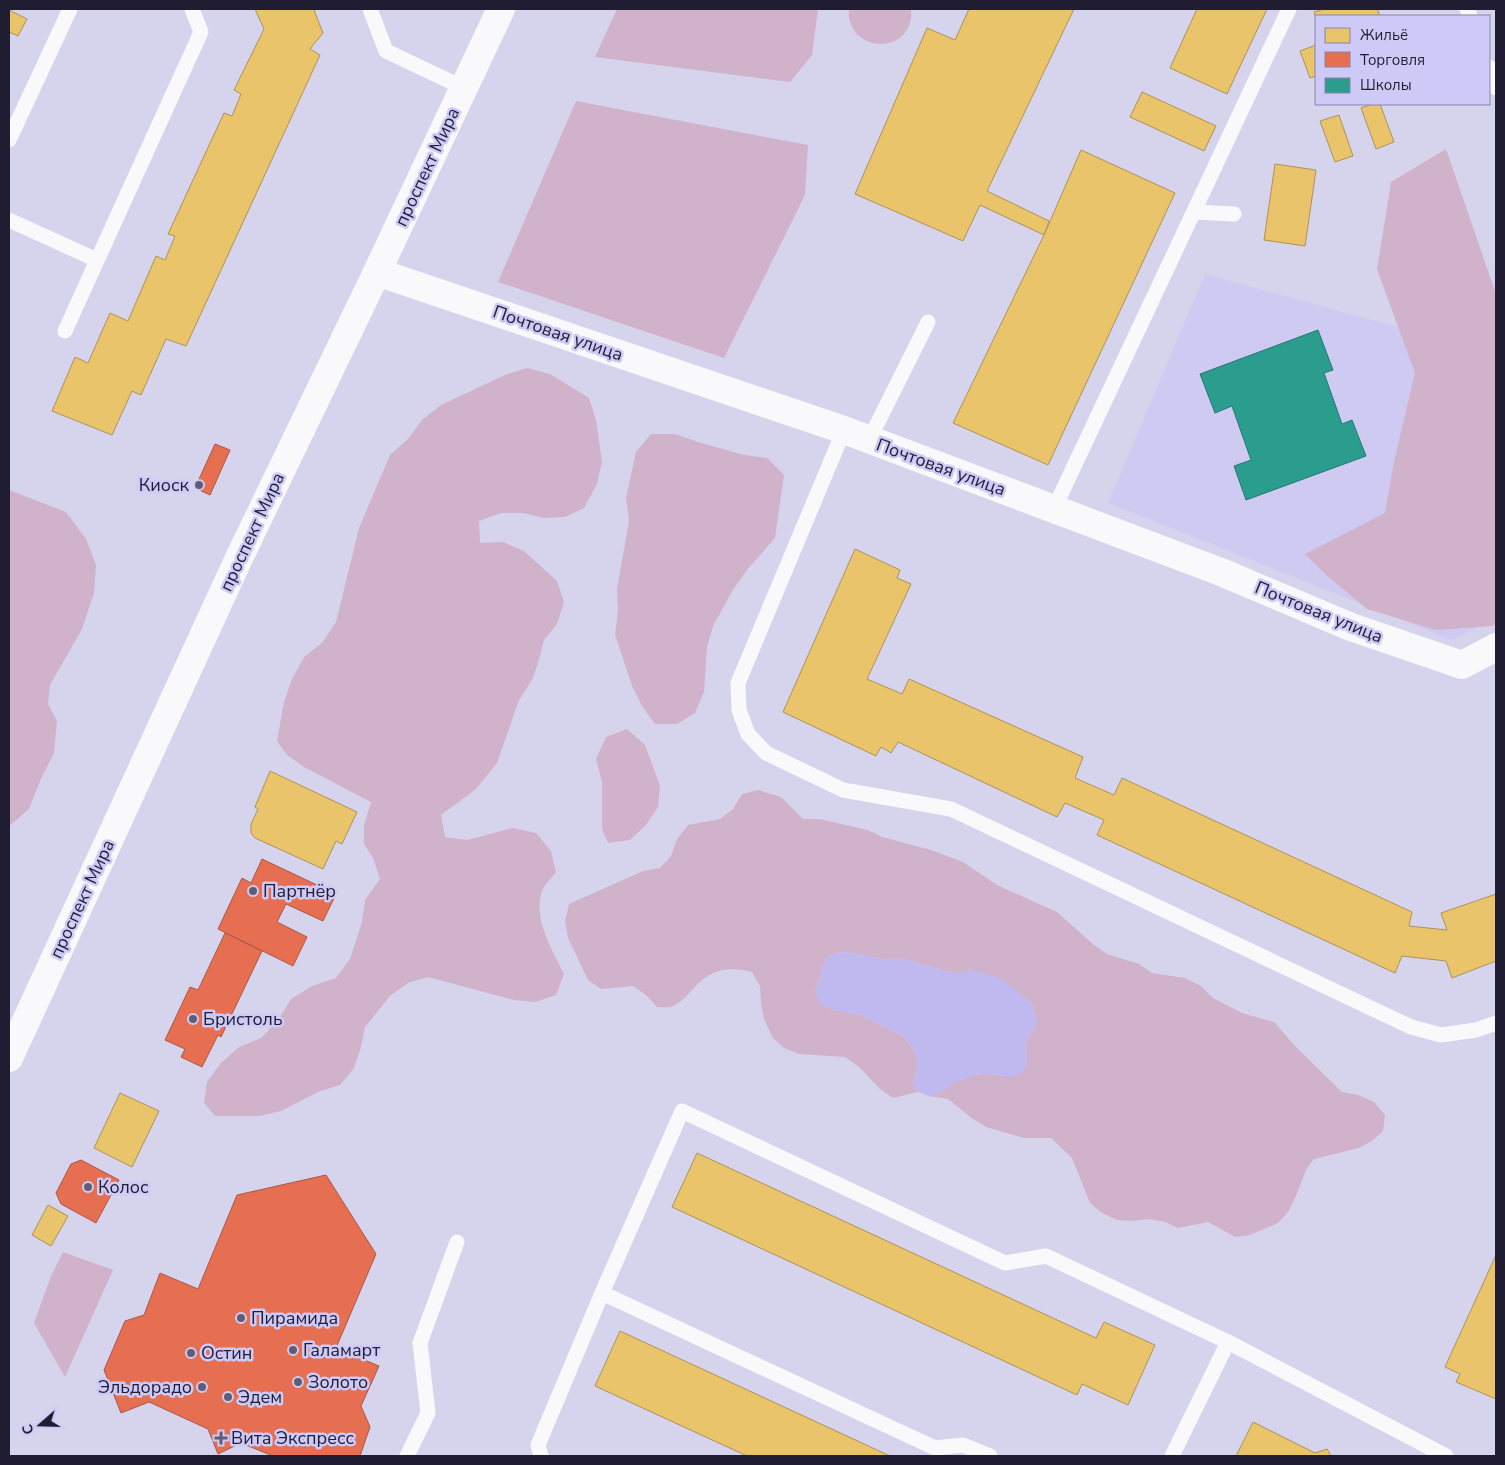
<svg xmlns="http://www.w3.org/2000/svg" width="1505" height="1465" font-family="'Nunito Sans',sans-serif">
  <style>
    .built { fill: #cecaf1 }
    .green { fill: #d1b2cb }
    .water { fill: #bfb9f0 }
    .homes { fill: #e9c46a; stroke: #ad9259 }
    .shops { fill: #e76f51; stroke: #ab5648 }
    .schools { fill: #2a9d8f; stroke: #277773 }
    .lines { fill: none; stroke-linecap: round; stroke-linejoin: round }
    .service { stroke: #f9f9fc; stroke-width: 15 }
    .minor { stroke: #f9f9fc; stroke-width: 28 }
    .primary { stroke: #f9f9fc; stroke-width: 28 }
    .poi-dot { fill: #605d73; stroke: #cecaf7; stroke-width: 2 }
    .labels { text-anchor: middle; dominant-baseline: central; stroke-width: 5; stroke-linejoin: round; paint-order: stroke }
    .street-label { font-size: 18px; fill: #201d32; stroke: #cecaf7 }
    .poi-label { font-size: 18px; fill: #201d32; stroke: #cecaf7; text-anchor: start }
  </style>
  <rect width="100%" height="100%" fill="#d6d4ec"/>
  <polygon class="built" points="1205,274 1496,354 1496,619 1452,640 1108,503"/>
  <g class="green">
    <polygon points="617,9 818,9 812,55 790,82 595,57"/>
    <path d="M 849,9 L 911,9 C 916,55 846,56 849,9 Z"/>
    <polygon points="576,101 808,145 805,195 724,358 498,282"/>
    <polygon points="1446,149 1496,294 1496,622 1493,626 1436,630 1367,609 1325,574 1305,554 1385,513 1394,462 1415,373 1377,269 1391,182"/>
    <path d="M 527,368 L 550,374 L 589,398 L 596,420 L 602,462 L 597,484 L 584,508 L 565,517 L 544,518 L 523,513 L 501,513 L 479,521 L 480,543 L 503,542 L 524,551 L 557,581 L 564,602 L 557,624 L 544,640 L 539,660 L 532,680 L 519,700 L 497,763 L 476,789 L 441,815 L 445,837 L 467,840 L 513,828 L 536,833 L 551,851 L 556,872 C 552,878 544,885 542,891 C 533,919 552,949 564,974 L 556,995 L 535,1002 L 514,1000 L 428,977 L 408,983 L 390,996 L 365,1027 L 361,1047 L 354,1068 L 340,1085 L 318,1092 L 281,1111 L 260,1116 L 215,1116 L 204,1103 L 207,1082 L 221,1063 L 239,1047 L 261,1038 L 278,1020 L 291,999 L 312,986 L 336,978 L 350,959 L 362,922 L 365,900 L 380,879 L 373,858 L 364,844 L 364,825 L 371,802 L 304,767 L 287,755 L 277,741 L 284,702 L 292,679 L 304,657 L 323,642 L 336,622 L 359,528 L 390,455 L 408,439 L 422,420 L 441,405 L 505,375 Z"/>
    <polygon points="651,434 675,434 698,442 744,455 767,458 784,475 775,538 747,570 734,588 713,626 707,647 704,692 695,713 677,724 655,724 642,706 632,686 615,634 618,611 617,589 629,521 626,498 636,452"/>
    <polygon points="9,490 66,512 86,539 96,565 94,593 82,629 50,685 48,704 57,721 54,753 40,781 29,809 9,826"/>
    <polygon points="627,729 645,745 660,786 658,807 646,825 630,840 608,843 602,829 602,782 596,759 606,737"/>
    <path d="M 758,790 L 781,797 L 803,819 L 819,819 L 868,830 L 882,837 L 931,850 L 963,862 L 997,885 L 1057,912 L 1094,945 L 1107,954 L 1139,964 L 1152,973 L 1185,978 L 1201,986 L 1213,998 L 1242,1013 L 1274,1022 L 1295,1046 L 1342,1092 L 1358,1095 L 1374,1102 L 1385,1115 L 1383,1131 L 1372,1141 L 1359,1148 L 1314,1159 L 1307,1168 L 1295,1198 L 1288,1212 L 1278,1223 L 1250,1235 L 1235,1237 L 1208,1222 L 1178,1228 L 1165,1222 L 1148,1219 L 1133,1221 L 1117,1220 L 1102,1213 L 1090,1203 L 1072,1158 L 1051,1138 L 1024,1138 L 986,1127 L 973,1119 L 948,1099 L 929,1096 C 934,1094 940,1093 945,1090 C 948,1088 950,1084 954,1082 C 969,1074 986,1072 1002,1076 L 1027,1064 L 1026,1042 L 1037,1023 L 1031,1002 L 1022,995 L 971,970 L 960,973 L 949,972 L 899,958 L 887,960 L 852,953 L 839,952 L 828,957 L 822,968 L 820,979 L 815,991 L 829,1009 L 861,1015 L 901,1035 L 909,1043 L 915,1053 L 918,1064 L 913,1084 L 918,1092 L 893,1098 L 880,1089 L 859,1067 L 845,1057 L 799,1054 L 784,1048 L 773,1038 L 764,1019 L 761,1003 L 760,986 L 752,972 C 728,966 711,969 694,988 C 688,994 681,1003 673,1006 C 669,1008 662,1007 657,1007 L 646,995 L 633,986 L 601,989 L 588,980 L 568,938 L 565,921 L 569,904 L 643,871 L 660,868 L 671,856 L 677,839 L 688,825 L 720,819 L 733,809 L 742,794 Z"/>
    <polygon points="63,1252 113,1270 65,1377 34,1323 51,1276"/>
  </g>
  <polygon class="water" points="839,952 852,953 887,960 899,958 949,972 960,973 971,970 993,976 1004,981 1031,1002 1037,1023 1026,1042 1027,1064 1022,1073 1012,1077 991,1074 979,1074 953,1083 944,1091 929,1096 918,1092 913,1084 918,1064 915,1053 909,1043 901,1035 861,1015 829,1009 819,1003 815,991 820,979 822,968 828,957"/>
  <g class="homes">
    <polygon points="255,9 318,9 314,10 323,33 310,49 320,55 186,346 166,339 141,395 132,391 112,435 52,411 75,357 88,363 110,313 128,321 156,256 165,260 175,236 168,234 224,113 232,116 241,94 234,90 264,29"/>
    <polygon points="969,9 1074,9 987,191 1049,221 1044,235 980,205 963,241 855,194 927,28 955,40"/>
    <polygon points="1197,9 1267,9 1227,94 1170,68"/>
    <polygon points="1324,9 1377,9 1380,16 1316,16 1316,18 1314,12"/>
    <polygon points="9,10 27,19 18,36 9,32"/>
    <polygon points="1316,45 1316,76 1310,78 1300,51"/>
    <polygon points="1142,92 1216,126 1204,151 1130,117"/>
    <polygon points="1373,104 1380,104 1394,142 1376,149 1361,108"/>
    <polygon points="1339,115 1353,156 1335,162 1320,121"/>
    <polygon points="1081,150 1175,193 1048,465 953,423 1044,235"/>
    <polygon points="1275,164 1316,170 1305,246 1264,240"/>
    <polygon points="855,549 900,570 897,578 911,584 867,679 902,694 909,679 1083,757 1075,778 1114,795 1122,778 1412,912 1409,926 1447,930 1441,913 1496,894 1496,961 1452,978 1446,961 1402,956 1395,973 1097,835 1104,820 1065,803 1057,817 898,742 891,753 881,747 876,756 783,712"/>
    <polygon points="270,771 357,812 342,844 336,841 323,869 255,838 251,833 251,824 258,809 255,807"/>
    <polygon points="120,1093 159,1111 132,1167 94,1148"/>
    <polygon points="697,1153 1096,1338 1104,1322 1155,1345 1128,1405 1082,1384 1077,1395 672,1207"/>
    <polygon points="48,1205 68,1216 51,1246 32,1235"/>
    <polygon points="1496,1255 1496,1399 1456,1382 1460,1374 1445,1367"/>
    <polygon points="620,1331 890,1456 747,1456 595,1386"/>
    <polygon points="1253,1422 1315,1453 1327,1449 1331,1456 1236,1456"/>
  </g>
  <g class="shops">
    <polygon points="215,444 230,450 210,495 195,488"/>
    <polygon points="262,859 336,894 323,921 286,904 277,922 307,937 293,966 218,929 242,878 251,883"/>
    <polygon points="225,933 262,951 221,1037 218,1035 202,1067 181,1057 185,1049 165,1040 190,987 198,990"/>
    <polygon points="81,1160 119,1180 96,1223 61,1204 56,1193 71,1164"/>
    <polygon points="326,1175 376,1254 336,1348 379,1366 361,1406 370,1427 360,1456 273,1456 241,1443 218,1454 208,1429 149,1402 121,1413 104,1370 125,1321 144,1315 160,1273 198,1289 237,1195"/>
  </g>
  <polygon class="schools" points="1318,330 1333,370 1324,373 1342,424 1352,420 1366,456 1246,500 1234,466 1251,460 1232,406 1215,413 1200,374"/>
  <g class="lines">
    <g class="service">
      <polyline points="370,9 386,51 464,88"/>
      <polyline points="1467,9 1470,16"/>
      <polyline points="1489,67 1496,88"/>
      <polyline points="9,140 70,9"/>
      <polyline points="1195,212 1234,214"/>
      <polyline points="9,220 97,260"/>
      <polyline points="65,331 201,32 192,9"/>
      <polyline points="844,430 738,683 739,710 748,734 766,753 843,790 951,809 1411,1027 1441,1035 1476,1030 1496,1023"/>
      <polyline points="869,440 928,322"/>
      <polyline points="1054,509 1289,9"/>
      <polyline points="602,1293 682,1111 1005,1263 1046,1256 1228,1342 1172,1456"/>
      <polyline points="1228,1342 1446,1456"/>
      <polyline points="407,1456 428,1413 420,1343 457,1242"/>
      <polyline points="541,1456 538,1445 602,1293 935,1448 963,1445 990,1456"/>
    </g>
    <polyline class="minor" points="377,272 844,430 1221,572 1351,627 1462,665 1496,647"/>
    <polyline class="primary" points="9,1058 239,558 377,272 501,9"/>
  </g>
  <g class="poi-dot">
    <circle cx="199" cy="485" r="5"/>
    <circle cx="253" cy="891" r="5"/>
    <circle cx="193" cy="1019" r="5"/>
    <circle cx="88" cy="1187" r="5"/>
    <circle cx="241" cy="1318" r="5"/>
    <circle cx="293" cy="1350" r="5"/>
    <circle cx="191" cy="1353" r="5"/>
    <circle cx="298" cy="1382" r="5"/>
    <circle cx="202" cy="1387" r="5"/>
    <circle cx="228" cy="1397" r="5"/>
    <path d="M218.5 1430.5h5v5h5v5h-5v5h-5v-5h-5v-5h5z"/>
  </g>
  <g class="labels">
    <g class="street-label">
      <text transform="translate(427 167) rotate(-65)">проспект Мира</text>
      <text transform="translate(558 333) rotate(19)">Почтовая улица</text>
      <text transform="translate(941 467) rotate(20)">Почтовая улица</text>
      <text transform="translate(252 532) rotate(-65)">проспект Мира</text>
      <text transform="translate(1319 612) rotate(22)">Почтовая улица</text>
      <text transform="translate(82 899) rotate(-65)">проспект Мира</text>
    </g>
    <g class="poi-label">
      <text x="189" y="485" text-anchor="end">Киоск</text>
      <text x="263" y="891">Партнёр</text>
      <text x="203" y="1019">Бристоль</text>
      <text x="98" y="1187">Колос</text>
      <text x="251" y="1318">Пирамида</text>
      <text x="303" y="1350">Галамарт</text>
      <text x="201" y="1353">Остин</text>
      <text x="308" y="1382">Золото</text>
      <text x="192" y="1387" text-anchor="end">Эльдорадо</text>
      <text x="238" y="1397">Эдем</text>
      <text x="231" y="1438">Вита Экспресс</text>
    </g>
  </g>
  <rect width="1505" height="1465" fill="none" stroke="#201d32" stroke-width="20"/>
  <rect x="1315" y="15" width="175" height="90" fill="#cecaf7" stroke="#8885a8"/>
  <rect x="1325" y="28" width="25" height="15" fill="#e9c46a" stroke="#8885a8"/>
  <text x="1360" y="40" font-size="15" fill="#201d32">Жильё</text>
  <rect x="1325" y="52" width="25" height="15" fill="#e76f51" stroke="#8885a8"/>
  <text x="1360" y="65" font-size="15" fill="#201d32">Торговля</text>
  <rect x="1325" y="78" width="25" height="15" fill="#2a9d8f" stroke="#8885a8"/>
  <text x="1360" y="90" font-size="15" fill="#201d32">Школы</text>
  <g transform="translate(40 1425) rotate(250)" stroke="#cecaf7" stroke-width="4" paint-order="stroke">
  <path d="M0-4L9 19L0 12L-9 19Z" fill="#201d32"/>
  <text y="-8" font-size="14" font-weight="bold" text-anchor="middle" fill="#201d32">С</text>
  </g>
</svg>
